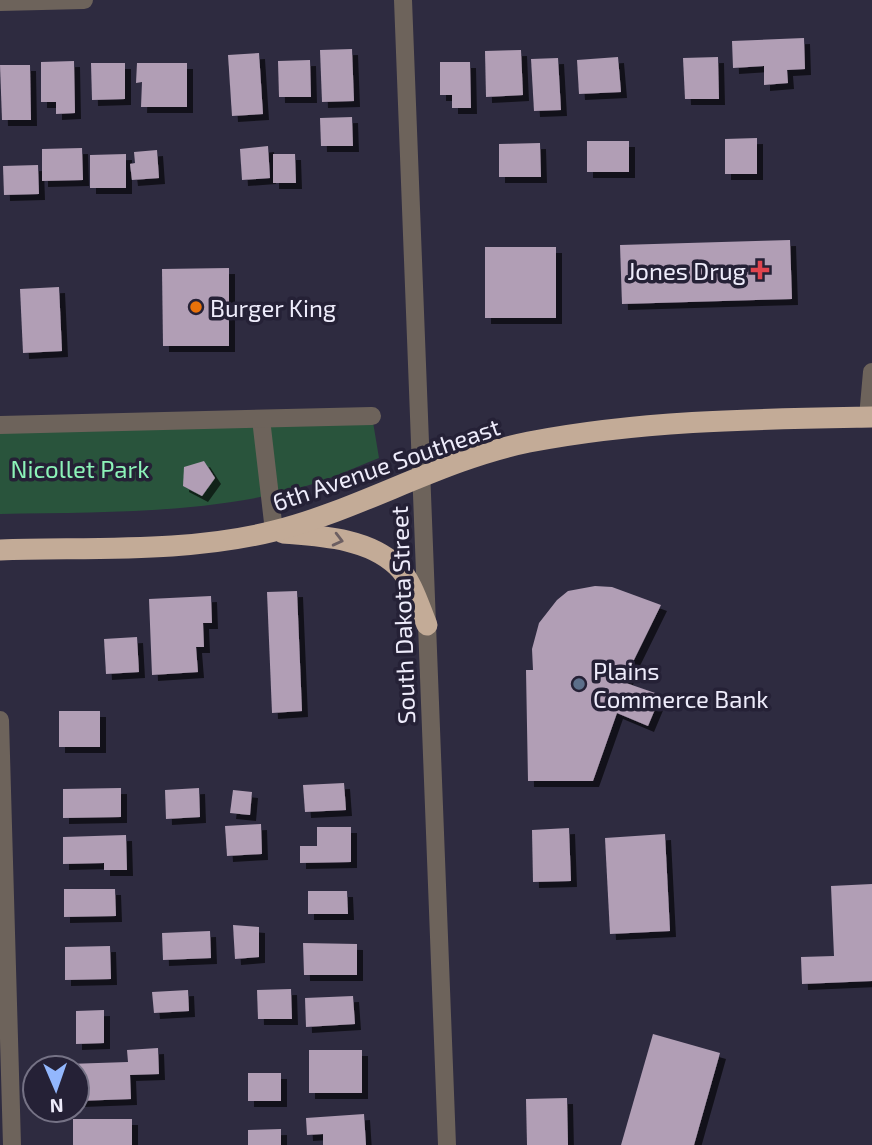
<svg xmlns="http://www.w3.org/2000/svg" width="872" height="1145" font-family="'Exo 2',sans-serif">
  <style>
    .green { fill: #29543c }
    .building { fill: #b19eb5; filter: url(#shadow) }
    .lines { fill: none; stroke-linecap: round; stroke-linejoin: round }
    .minor { stroke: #6d635b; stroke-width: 18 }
    .highway { stroke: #c3ab97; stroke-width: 21 }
    .oneway { stroke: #6c5f62 }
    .health-dot { fill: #e0444e; stroke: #252136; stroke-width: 2.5 }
    .food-dot { fill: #e8710a; stroke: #252136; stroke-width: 2.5 }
    .service-dot { fill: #5c6f8a; stroke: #252136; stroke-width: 2.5 }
    .labels { text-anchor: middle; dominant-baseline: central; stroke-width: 7; stroke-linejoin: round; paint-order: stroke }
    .poi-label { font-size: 24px; fill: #eeecfb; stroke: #252136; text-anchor: start }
    .street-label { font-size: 24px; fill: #eeecfb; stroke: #252136 }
    .park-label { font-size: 24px; fill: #8cf3b8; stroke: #252136 }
  </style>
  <defs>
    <filter id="shadow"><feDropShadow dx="6" dy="6" stdDeviation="0" flood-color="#0009"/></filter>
  </defs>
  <rect width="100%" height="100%" fill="#2e2b40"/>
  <path class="green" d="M 372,416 L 379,458 C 349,470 319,484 288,491 C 194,514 96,512 0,514 L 0,425 Z"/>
  <g class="building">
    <polygon points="804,38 805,69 787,70 788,83 764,85 764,66 733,68 732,41"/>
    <polygon points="352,49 354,101 322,102 320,50"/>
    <polygon points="521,50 523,95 486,97 485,51"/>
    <polygon points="259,53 263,114 232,116 228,55"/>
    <polygon points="618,57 621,92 579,94 577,60"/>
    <polygon points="718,57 719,99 685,99 683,58"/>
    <polygon points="558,58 561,110 534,111 531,59"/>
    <polygon points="310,60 311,97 279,97 278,61"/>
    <polygon points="74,61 75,113 56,114 56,102 41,102 41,62"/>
    <polygon points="440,62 470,62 471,108 452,108 452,95 440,95"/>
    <polygon points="91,63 125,63 125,99 92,100"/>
    <polygon points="137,63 187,63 187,107 141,107 142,82 136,83"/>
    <polygon points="0,65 30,65 31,120 2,120"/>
    <polygon points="352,117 353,146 321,146 320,118"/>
    <polygon points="757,138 757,174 725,174 725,139"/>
    <rect x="587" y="141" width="42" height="31"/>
    <polygon points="540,143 541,177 499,177 499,144"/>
    <polygon points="268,146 270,178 242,180 240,149"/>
    <polygon points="82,148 83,180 42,181 42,149"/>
    <polygon points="157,150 159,178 132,180 130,164 135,163 134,152"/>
    <polygon points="126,154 126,188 90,188 90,155"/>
    <polygon points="273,154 295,154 296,183 273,183"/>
    <polygon points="38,165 39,194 4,195 3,166"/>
    <polygon points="790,240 792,299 622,304 620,245"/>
    <rect x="485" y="247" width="71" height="71"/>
    <polygon points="229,268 229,346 163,346 162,269"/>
    <polygon points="59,287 62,351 23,353 20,289"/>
    <polygon points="204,461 215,478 202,496 183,486 184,467"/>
    <polygon points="595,586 612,587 661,605 630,668 626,683 661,695 648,726 617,713 593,781 528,781 526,670 533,670 532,649 539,623 557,600 568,591"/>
    <polygon points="297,591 302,711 272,713 267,592"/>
    <polygon points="211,596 212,623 203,623 204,647 196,647 198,672 152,675 149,599"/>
    <polygon points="137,637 139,672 106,674 104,639"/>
    <rect x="59" y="711" width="41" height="36"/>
    <polygon points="344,783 346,810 305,812 303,785"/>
    <polygon points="121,788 121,817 63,818 63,789"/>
    <polygon points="199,788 200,817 166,819 165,790"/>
    <polygon points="233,790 252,792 250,815 230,813"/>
    <polygon points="261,824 262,854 227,856 225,826"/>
    <polygon points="317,827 351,827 351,862 300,863 300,846 317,846"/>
    <polygon points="569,828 571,881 533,882 532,830"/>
    <polygon points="665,834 670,931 610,934 605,838"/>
    <polygon points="126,835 127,870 104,870 104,863 63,864 63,837"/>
    <polygon points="872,884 872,981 802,984 801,957 834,956 831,886"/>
    <polygon points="64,889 115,889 116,916 64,917"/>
    <polygon points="308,891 347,891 348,914 308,914"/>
    <polygon points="233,925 259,927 259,957 235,959"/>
    <polygon points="210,931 211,958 163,960 162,933"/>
    <polygon points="303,943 357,944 357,975 304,975"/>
    <polygon points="110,946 111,979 65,980 65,947"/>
    <polygon points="291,989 292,1019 258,1019 257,990"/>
    <polygon points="188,990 189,1011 154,1013 152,992"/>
    <polygon points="353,996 355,1024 306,1027 305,998"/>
    <polygon points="104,1010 104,1043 76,1044 76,1011"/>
    <polygon points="653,1034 720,1053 694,1145 621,1145"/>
    <polygon points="158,1048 159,1074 130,1075 131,1099 77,1101 77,1068 68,1068 68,1064 128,1062 127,1050"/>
    <rect x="309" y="1050" width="53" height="43"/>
    <rect x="248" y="1073" width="33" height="28"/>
    <polygon points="567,1098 568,1145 527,1145 526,1099"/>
    <polygon points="364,1114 366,1145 323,1145 323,1134 307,1135 306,1118"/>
    <rect x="73" y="1119" width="59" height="26"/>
    <polygon points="281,1129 281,1145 248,1145 248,1130"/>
  </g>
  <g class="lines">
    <g class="minor">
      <polyline points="403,0 447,1145"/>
      <polyline points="0,2 84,0"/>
      <polyline points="868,417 872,372"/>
      <polyline points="261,419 274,531"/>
      <polyline points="0,425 372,416"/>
      <polyline points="0,720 12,1145"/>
    </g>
    <g class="highway">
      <path d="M 283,533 C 320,536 368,538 397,566 C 412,580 419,606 427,625"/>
      <path d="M 0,550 C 90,547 187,553 274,531 C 362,509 440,460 529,442 C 643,420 757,419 872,417"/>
    </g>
  </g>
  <defs><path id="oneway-chevron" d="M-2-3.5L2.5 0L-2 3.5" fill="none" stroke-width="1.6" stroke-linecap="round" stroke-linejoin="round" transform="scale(1.75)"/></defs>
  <use class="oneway" href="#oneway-chevron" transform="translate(338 540) rotate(14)"/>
  <path class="health-dot" d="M756.5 259.5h7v7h7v7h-7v7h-7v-7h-7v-7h7z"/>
  <circle class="food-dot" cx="196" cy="307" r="7"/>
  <circle class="service-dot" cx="579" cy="684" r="7"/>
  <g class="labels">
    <g class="poi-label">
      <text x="746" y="270" text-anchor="end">Jones Drug</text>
      <text x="210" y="307">Burger King</text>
      <text x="593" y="670">Plains<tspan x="593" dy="28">Commerce Bank</tspan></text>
    </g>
    <g class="street-label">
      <text transform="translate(386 464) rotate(-19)">6th Avenue Southeast</text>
      <text transform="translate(402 615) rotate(-92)">South Dakota Street</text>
    </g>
    <g class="park-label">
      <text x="80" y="468">Nicollet Park</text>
    </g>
  </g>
  <g transform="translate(56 1089) rotate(178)"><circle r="33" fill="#252136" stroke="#757285" stroke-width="2"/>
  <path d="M0-5L12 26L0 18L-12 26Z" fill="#93b7fd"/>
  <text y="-10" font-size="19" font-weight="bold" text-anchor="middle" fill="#eeecfb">N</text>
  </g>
</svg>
